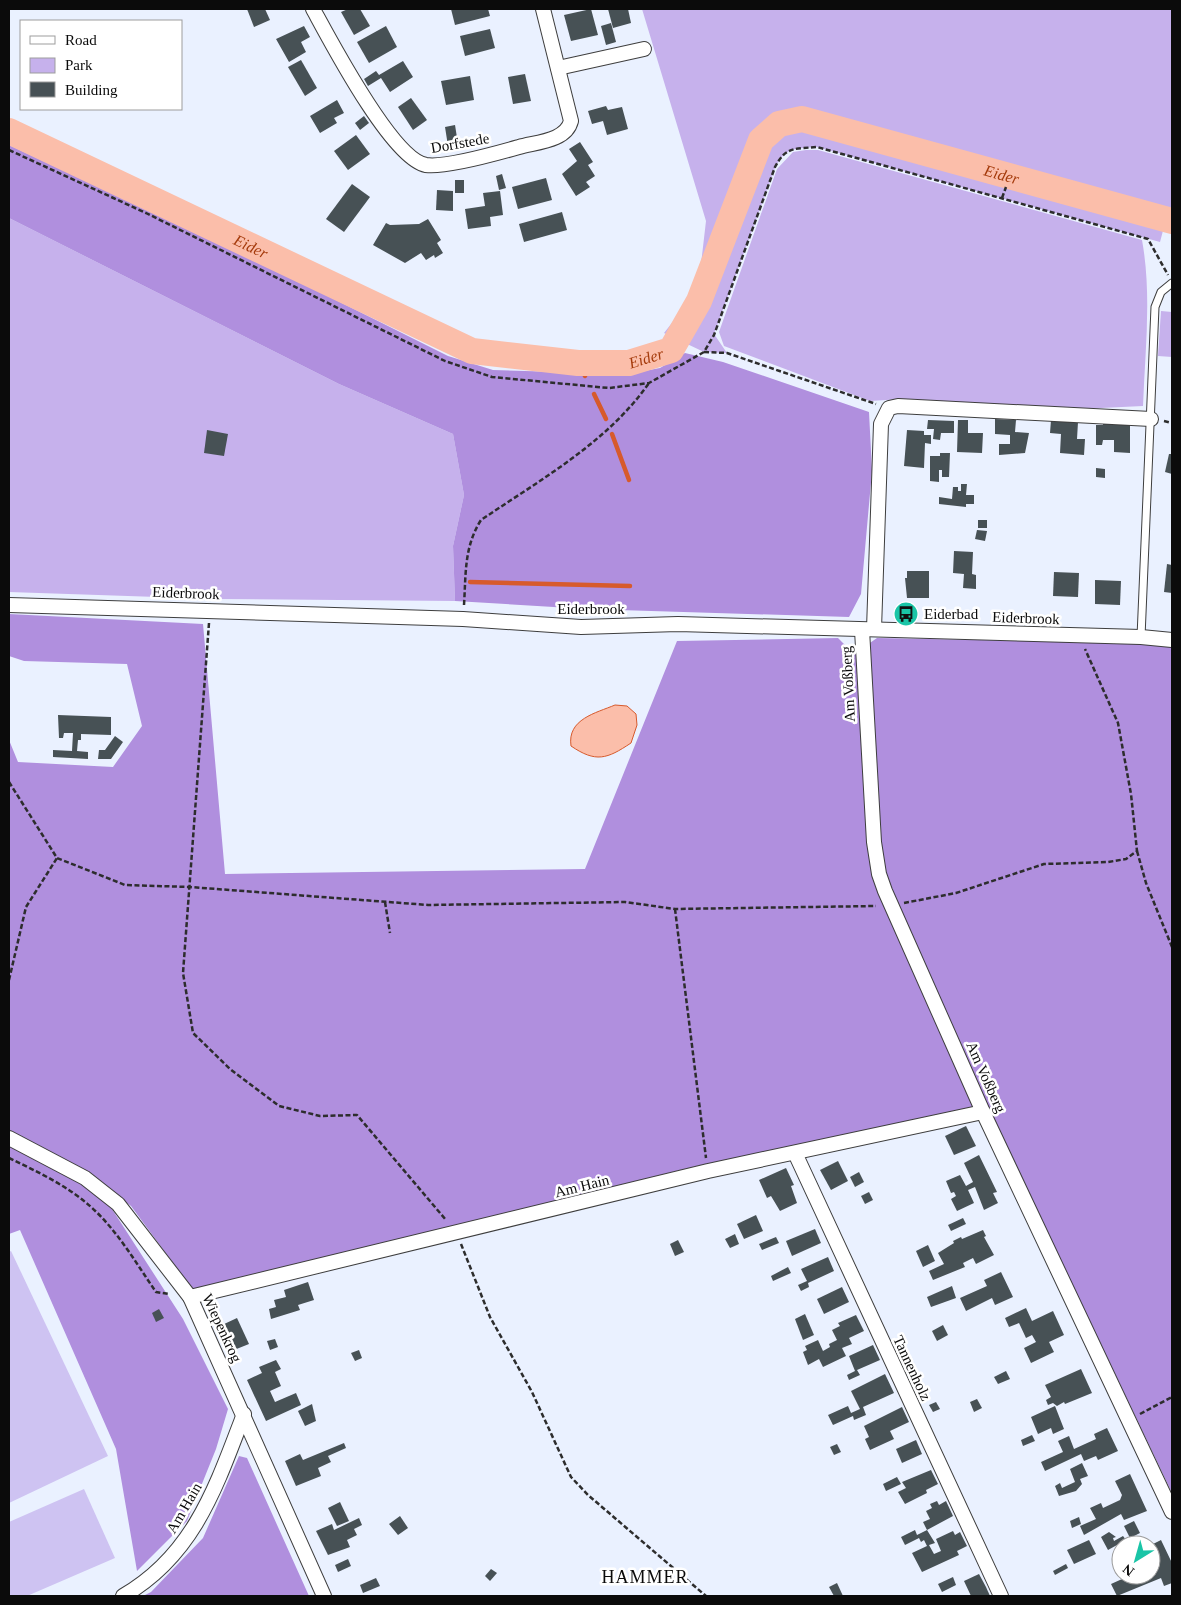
<svg xmlns="http://www.w3.org/2000/svg" width="1181" height="1605" font-family="'Times New Roman',serif">
  <style>
    .green { fill: #c6b1ec }
    .forest { fill: #b08fde }
    .pitch { fill: #cec3f2 }
    .water { fill: #fbbeaa; stroke: #d75a2c }
    .lines { fill: none; stroke-linecap: round; stroke-linejoin: round }
    .stream { stroke: #d75a2c; stroke-width: 4.5 }
    .river { stroke: #fbbeaa; stroke-width: 26 }
    .building { fill: #475155 }
    .lane-casing { stroke: #3e3e3e; stroke-width: 9 }
    .street-casing { stroke: #3e3e3e; stroke-width: 16 }
    .path { stroke: #2d2d2d; stroke-width: 2.5; stroke-dasharray: 5 2.5; stroke-linecap: butt }
    .lane { stroke: #fff; stroke-width: 7 }
    .street { stroke: #fff; stroke-width: 14 }
    .labels { text-anchor: middle; dominant-baseline: central; stroke-width: 5; stroke-linejoin: round; paint-order: stroke }
    .street-label { font-size: 15px; fill: #0b0b0b; stroke: #fff }
    .poi-label { font-size: 15px; fill: #0b0b0b; stroke: #fff; text-anchor: start }
    .water-label { font-size: 16px; font-style: italic; fill: #a53b0c; stroke: #fff }
    .quarter-label { font-size: 18px; letter-spacing: 1px; fill: #0b0b0b; stroke: #fff }
  </style>
  <rect width="100%" height="100%" fill="#eaf1ff"/>
  <g class="green">
    <path d="M 642,9 L 1172,9 L 1172,208 L 1169,208 L 1160,242 L 817,147 C 795,149 786,146 775,168 L 714,334 L 727,353 L 704,352 L 664,333 L 698,290 L 706,221 Z"/>
    <path d="M 806,150 L 818,150 L 1142,240 C 1152,295 1145,351 1143,406 L 1080,409 L 903,399 L 870,401 L 724,346 L 719,332 L 777,169 L 793,152 Z"/>
    <polygon points="9,218 339,384 453,434 464,495 453,546 455,601 217,599 9,592"/>
    <polygon points="1161,311 1172,312 1172,357 1158,356"/>
  </g>
  <g class="forest">
    <polygon points="9,145 244,254 448,356 493,370 628,374 660,368 685,353 723,362 869,412 872,471 861,594 849,617 587,609 455,601 453,546 464,495 453,434 339,384 9,218"/>
    <polygon points="9,614 203,624 225,874 585,869 677,641 838,638 848,648 867,645 877,638 1139,643 1172,646 1172,1493 987,1106 701,1165 193,1290 131,1206 86,1172 9,1132 9,740 18,762 113,767 142,726 127,664 24,661 9,656"/>
    <polygon points="9,1143 80,1181 112,1209 183,1319 228,1409 216,1449 187,1521 137,1571 116,1449 20,1230 9,1234"/>
    <polygon points="239,1456 247,1458 309,1596 143,1596 151,1592 203,1538"/>
  </g>
  <g class="pitch">
    <polygon points="11,1251 108,1456 9,1503 9,1252"/>
    <polygon points="84,1489 115,1558 27,1596 9,1596 9,1522"/>
  </g>
  <path class="water" d="M 615,705 L 627,706 L 636,714 L 637,725 L 631,743 C 607,759 596,763 571,746 C 567,719 596,713 615,705 Z"/>
  <g class="lines">
    <g class="stream">
      <polyline points="578,363 585,376"/>
      <polyline points="594,394 606,419"/>
      <polyline points="612,434 629,480"/>
      <polyline points="470,582 630,586"/>
    </g>
    <path class="river" id="s1" d="M 9,131 L 472,351 L 578,363 L 629,363 L 671,350 L 699,301 L 761,140 L 779,124 L 802,119 L 1172,221"/>
  </g>
  <g class="building">
    <polygon points="247,9 265,9 270,20 254,27"/>
    <polygon points="348,9 360,9 370,26 354,35 341,12"/>
    <polygon points="451,9 488,9 490,16 455,25"/>
    <polygon points="591,9 598,35 571,41 564,15"/>
    <polygon points="608,9 628,9 631,23 613,28"/>
    <polygon points="611,23 616,42 606,45 601,26"/>
    <polygon points="304,26 310,37 301,42 306,52 289,62 276,39"/>
    <polygon points="386,26 397,47 369,63 357,42"/>
    <polygon points="490,29 495,48 465,56 460,36"/>
    <polygon points="301,60 317,88 305,96 288,67"/>
    <polygon points="403,61 413,77 390,92 381,78 368,86 364,79 376,71 379,75"/>
    <polygon points="525,74 531,101 513,104 508,77"/>
    <polygon points="470,76 474,100 446,105 441,81"/>
    <polygon points="411,98 427,120 413,130 398,107"/>
    <polygon points="337,100 344,113 334,118 337,123 320,133 310,116"/>
    <polygon points="606,106 608,110 622,107 628,129 607,135 603,121 592,124 588,111"/>
    <polygon points="364,116 369,123 360,130 355,123"/>
    <polygon points="455,125 458,144 448,146 445,127"/>
    <polygon points="356,135 370,154 348,170 334,151"/>
    <polygon points="580,142 593,162 588,165 595,176 586,182 590,187 576,196 562,174 577,161 569,149"/>
    <polygon points="502,174 506,188 499,190 496,176"/>
    <polygon points="546,178 552,200 518,209 512,187"/>
    <rect x="455" y="180" width="9" height="13"/>
    <polygon points="352,184 370,197 344,232 326,219"/>
    <polygon points="437,190 453,191 453,211 436,210"/>
    <polygon points="500,191 503,215 490,217 491,226 468,229 465,209 485,206 483,193"/>
    <polygon points="562,212 567,230 524,242 519,224"/>
    <polygon points="428,219 441,240 437,243 443,253 435,258 434,255 426,260 421,253 405,263 373,245 386,223 390,225 419,224"/>
    <polygon points="995,419 1016,420 1015,432 1029,433 1025,453 999,455 999,444 1010,444 1010,435 995,434"/>
    <polygon points="928,420 954,421 954,433 941,433 940,440 933,439 934,429 927,429"/>
    <polygon points="958,420 968,420 968,433 983,433 982,453 957,452"/>
    <polygon points="1051,420 1078,422 1077,439 1085,439 1084,455 1060,453 1061,434 1050,433"/>
    <polygon points="1103,423 1130,424 1130,453 1114,452 1114,440 1103,440 1102,445 1096,445 1096,425 1103,425"/>
    <polygon points="207,430 228,434 224,456 204,453"/>
    <polygon points="907,430 924,431 924,435 931,435 931,444 925,443 924,468 904,466"/>
    <polygon points="940,453 950,453 949,477 942,477 942,470 939,470 939,482 930,481 930,456 940,456"/>
    <polygon points="1169,454 1172,454 1172,474 1165,472"/>
    <polygon points="1096,468 1105,469 1105,478 1096,477"/>
    <polygon points="961,484 967,484 966,495 974,495 974,504 966,504 966,507 939,504 939,497 952,499 953,487 958,487 958,491 961,491"/>
    <rect x="978" y="520" width="9" height="8"/>
    <polygon points="977,530 987,531 985,541 975,539"/>
    <polygon points="954,551 973,552 972,574 976,575 976,589 963,588 964,574 953,573"/>
    <polygon points="1167,564 1172,565 1172,593 1164,592"/>
    <polygon points="907,571 929,571 929,598 907,598 905,578 907,578"/>
    <polygon points="1054,572 1079,573 1078,597 1053,596"/>
    <polygon points="1095,580 1121,581 1120,605 1095,604"/>
    <polygon points="58,715 111,717 111,735 81,734 81,740 78,740 77,751 88,752 88,759 53,757 53,750 72,751 73,733 64,733 63,738 59,738"/>
    <polygon points="115,736 123,742 111,759 98,759 99,750 105,750"/>
    <polygon points="966,1126 976,1146 954,1155 945,1136"/>
    <polygon points="979,1155 997,1192 993,1193 998,1203 984,1210 975,1187 968,1190 974,1203 957,1211 951,1199 956,1196 954,1192 951,1193 946,1181 960,1175 966,1186 973,1182 964,1163"/>
    <polygon points="838,1161 848,1181 831,1190 820,1170"/>
    <polygon points="786,1168 794,1185 791,1186 797,1203 780,1211 771,1196 767,1198 759,1180"/>
    <polygon points="859,1172 864,1182 855,1187 850,1177"/>
    <polygon points="869,1192 873,1200 865,1204 861,1196"/>
    <polygon points="756,1215 763,1231 744,1239 737,1224"/>
    <polygon points="963,1218 966,1224 951,1231 948,1225"/>
    <polygon points="815,1229 821,1243 792,1256 786,1241"/>
    <polygon points="983,1230 986,1236 984,1237 994,1255 976,1264 973,1258 963,1263 965,1267 933,1280 929,1271 944,1264 938,1253 954,1243 953,1241 961,1237 962,1239"/>
    <polygon points="735,1234 739,1244 730,1248 725,1239"/>
    <polygon points="776,1237 779,1243 762,1250 759,1244"/>
    <polygon points="678,1240 684,1252 675,1256 670,1244"/>
    <polygon points="928,1245 935,1261 923,1267 916,1251"/>
    <polygon points="828,1257 834,1271 808,1283 809,1287 801,1291 798,1285 807,1281 801,1269"/>
    <polygon points="788,1267 791,1273 773,1281 771,1276"/>
    <polygon points="1001,1272 1013,1297 995,1305 992,1298 966,1311 960,1298 987,1286 984,1280"/>
    <polygon points="308,1282 314,1300 298,1305 300,1310 271,1319 269,1309 276,1307 274,1300 286,1297 284,1290"/>
    <polygon points="952,1286 956,1298 931,1307 927,1297"/>
    <polygon points="842,1287 849,1302 824,1314 817,1299"/>
    <polygon points="1026,1308 1032,1321 1053,1311 1064,1335 1049,1342 1054,1352 1031,1363 1024,1348 1036,1342 1032,1335 1026,1338 1019,1323 1009,1327 1005,1318"/>
    <polygon points="159,1309 164,1318 156,1322 152,1313"/>
    <polygon points="805,1314 814,1335 803,1340 795,1319"/>
    <polygon points="856,1315 864,1331 849,1338 852,1344 842,1348 846,1356 823,1367 819,1359 808,1365 803,1352 807,1350 805,1346 818,1340 823,1351 830,1347 829,1344 837,1340 832,1330 840,1326 838,1323"/>
    <polygon points="237,1318 249,1344 234,1350 222,1325"/>
    <polygon points="943,1325 948,1335 937,1341 932,1331"/>
    <polygon points="275,1339 278,1347 270,1350 267,1341"/>
    <polygon points="873,1345 880,1360 857,1370 860,1375 849,1380 847,1375 855,1371 849,1356"/>
    <polygon points="359,1350 362,1358 355,1361 351,1353"/>
    <polygon points="276,1360 281,1369 275,1372 281,1386 270,1391 275,1402 296,1393 301,1405 266,1421 247,1380 262,1373 259,1367"/>
    <polygon points="1081,1369 1092,1393 1065,1404 1064,1402 1057,1406 1053,1403 1048,1405 1046,1400 1051,1397 1045,1385"/>
    <polygon points="1006,1371 1010,1379 998,1384 994,1377"/>
    <polygon points="885,1374 894,1393 863,1407 866,1415 854,1420 853,1416 833,1425 828,1415 848,1406 851,1413 860,1409 851,1391"/>
    <polygon points="977,1399 982,1408 974,1412 970,1402"/>
    <polygon points="936,1402 940,1409 933,1412 929,1405"/>
    <polygon points="312,1404 316,1421 305,1426 298,1411"/>
    <polygon points="1055,1406 1064,1429 1053,1434 1051,1428 1038,1434 1031,1417"/>
    <polygon points="902,1407 909,1422 890,1431 894,1439 870,1450 865,1439 869,1437 864,1426"/>
    <polygon points="1107,1428 1118,1451 1098,1460 1096,1456 1084,1461 1081,1454 1045,1471 1041,1462 1063,1452 1058,1441 1069,1436 1074,1449 1096,1439 1094,1434"/>
    <polygon points="1032,1435 1035,1441 1023,1446 1021,1440"/>
    <polygon points="916,1440 922,1454 902,1463 896,1449"/>
    <polygon points="344,1443 346,1448 328,1456 331,1462 318,1468 321,1476 296,1486 285,1461 300,1454 303,1460"/>
    <polygon points="837,1444 841,1452 834,1455 830,1447"/>
    <polygon points="1082,1463 1088,1476 1080,1479 1082,1484 1076,1491 1059,1496 1055,1486 1060,1483 1062,1488 1075,1482 1070,1469"/>
    <polygon points="931,1470 938,1484 926,1490 927,1493 905,1504 898,1492 906,1488 902,1482"/>
    <polygon points="1130,1474 1147,1511 1124,1520 1121,1514 1084,1535 1080,1526 1096,1519 1090,1508 1101,1503 1103,1508 1120,1500 1122,1495 1115,1481"/>
    <polygon points="897,1477 901,1484 886,1491 883,1484"/>
    <polygon points="937,1501 939,1505 946,1501 953,1516 927,1530 923,1522 930,1519 926,1511 932,1508 930,1504"/>
    <polygon points="340,1502 349,1521 337,1526 328,1508"/>
    <polygon points="400,1516 408,1528 398,1535 389,1524"/>
    <polygon points="1079,1517 1081,1524 1072,1528 1070,1521"/>
    <polygon points="359,1518 362,1525 354,1529 357,1535 347,1540 350,1547 328,1555 316,1531 332,1524 334,1530"/>
    <polygon points="1134,1521 1140,1533 1130,1538 1124,1526"/>
    <polygon points="915,1530 917,1535 927,1530 935,1543 929,1545 934,1554 941,1551 936,1539 953,1531 955,1535 960,1532 967,1546 957,1551 959,1555 922,1572 912,1553 927,1546 924,1540 921,1542 919,1538 905,1545 901,1537"/>
    <polygon points="1109,1532 1116,1537 1113,1538 1114,1541 1123,1536 1126,1540 1108,1550 1101,1537"/>
    <polygon points="1089,1540 1096,1554 1074,1564 1067,1550"/>
    <polygon points="1161,1540 1172,1563 1172,1583 1164,1586 1161,1578 1117,1596 1111,1584 1131,1575 1151,1575 1151,1545"/>
    <polygon points="348,1559 351,1566 338,1572 335,1565"/>
    <polygon points="1066,1564 1068,1568 1055,1575 1053,1571"/>
    <polygon points="491,1569 497,1573 490,1581 485,1576"/>
    <polygon points="979,1574 986,1587 990,1596 971,1596 964,1581"/>
    <polygon points="953,1577 956,1585 942,1592 938,1584"/>
    <polygon points="376,1578 380,1586 363,1593 360,1585"/>
    <polygon points="837,1583 843,1596 834,1596 829,1587"/>
  </g>
  <g class="lines">
    <defs>
      <polyline id="lane" points="1141,637 1155,307 1161,292 1172,283"/>
      <g id="street">
        <path d="M 313,9 C 330,40 392,159 426,165 C 446,168 498,153 519,147 C 537,142 566,141 571,121 L 543,9"/>
        <polyline points="558,68 644,49"/>
        <polyline points="9,605 463,619 581,627 678,624 1141,637 1172,640"/>
        <polyline points="874,629 881,424 889,408 898,406 1151,419"/>
        <polyline points="862,630 874,842 879,874 885,891 983,1112 1172,1512"/>
        <polyline points="9,1138 85,1178 118,1204 190,1297 324,1596"/>
        <polyline points="795,1153 1001,1596"/>
        <polyline points="190,1297 708,1171 983,1112"/>
        <path d="M 123,1596 C 194,1555 216,1487 244,1414"/>
      </g>
    </defs>
    <use href="#lane" class="lane-casing"/>
    <use href="#street" class="street-casing"/>
    <g class="path">
      <path d="M 9,150 L 146,213 L 445,361 L 492,377 L 609,388 L 649,383 L 704,352 L 714,335 L 775,167 C 786,146 795,149 817,147 L 1148,239 L 1168,275"/>
      <polyline points="1002,198 1006,187"/>
      <polyline points="704,352 727,353 876,404"/>
      <polyline points="1164,421 1172,423"/>
      <path d="M 464,605 C 466,573 464,547 481,520 C 540,480 608,442 649,383"/>
      <polyline points="209,623 183,973 193,1033 230,1069 279,1106 320,1116 357,1115 446,1220"/>
      <polyline points="9,782 57,858 125,885 190,887 428,905 625,902 675,909 876,906"/>
      <polyline points="1137,851 1146,883 1172,947"/>
      <polyline points="385,902 390,933"/>
      <polyline points="904,903 956,893 1044,864 1108,862 1126,859 1137,851 1131,794 1118,723 1085,649"/>
      <polyline points="675,909 706,1158"/>
      <polyline points="9,980 26,907 57,858"/>
      <path d="M 9,1158 C 36,1171 68,1186 91,1207 C 117,1230 136,1263 156,1292 L 169,1294"/>
      <polyline points="461,1244 490,1317 532,1392 571,1477 588,1495 706,1596"/>
      <polyline points="1140,1414 1172,1397"/>
    </g>
    <use href="#lane" class="lane"/>
    <use href="#street" class="street"/>
  </g>
  <defs>
    <symbol id="bus-disc" viewBox="-11 -11 22 22"><circle r="9.5" fill="#1ac5a7" stroke="#fff"/><path d="M-5-6H5V4H4V6H2V4H-2V6H-4V4H-5ZM-3.5-4V0h7V-4ZM-3.5 1.2v1.5H-2V1.2ZM2 1.2v1.5H3.5V1.2Z" fill="#111"/></symbol>
  </defs>
  <g fill-rule="evenodd">
    <use href="#bus-disc" x="892" y="600" width="28" height="28"/>
  </g>
  <g class="labels">
    <g class="street-label">
      <text transform="translate(460 143) rotate(-10)">Dorfstede</text>
      <text transform="translate(186 593) rotate(2)">Eiderbrook</text>
      <text x="591" y="609">Eiderbrook</text>
      <text transform="translate(1026 618) rotate(2)">Eiderbrook</text>
      <text transform="translate(848 684) rotate(-93)">Am Voßberg</text>
      <text transform="translate(986 1077) rotate(66)">Am Voßberg</text>
      <text transform="translate(582 1186) rotate(-14)">Am Hain</text>
      <text transform="translate(222 1328) rotate(65)">Wiepenkrog</text>
      <text transform="translate(912 1368) rotate(65)">Tannenholz</text>
      <text transform="translate(184 1508) rotate(-60)">Am Hain</text>
    </g>
    <g class="poi-label">
      <text x="924" y="614">Eiderbad</text>
    </g>
    <g class="water-label">
      <text stroke="none"><textPath href="#s1" startOffset="1198">Eider</textPath></text>
      <text stroke="none"><textPath href="#s1" startOffset="268">Eider</textPath></text>
      <text stroke="none"><textPath href="#s1" startOffset="688">Eider</textPath></text>
    </g>
    <g class="quarter-label">
      <text x="645" y="1577">HAMMER</text>
    </g>
  </g>
  <rect width="1181" height="1605" fill="none" stroke="#0b0b0b" stroke-width="20"/>
  <rect x="20" y="20" width="162" height="90" fill="#ffffff" stroke="#9d9d9d"/>
  <rect x="30" y="36" width="25" height="8" fill="#ffffff" stroke="#9d9d9d"/>
  <text x="65" y="45" font-size="15" fill="#0b0b0b">Road</text>
  <rect x="30" y="58" width="25" height="15" fill="#c6b1ec" stroke="#9d9d9d"/>
  <text x="65" y="70" font-size="15" fill="#0b0b0b">Park</text>
  <rect x="30" y="82" width="25" height="15" fill="#475155" stroke="#9d9d9d"/>
  <text x="65" y="95" font-size="15" fill="#0b0b0b">Building</text>
  <g transform="translate(1136 1560) rotate(217)"><circle r="24" fill="#ffffff" stroke="#9d9d9d"/>
  <path d="M0-4L9 19L0 12L-9 19Z" fill="#1ac5a7"/>
  <text y="-8" font-size="14" font-weight="bold" text-anchor="middle" fill="#0b0b0b">N</text>
  </g>
</svg>
